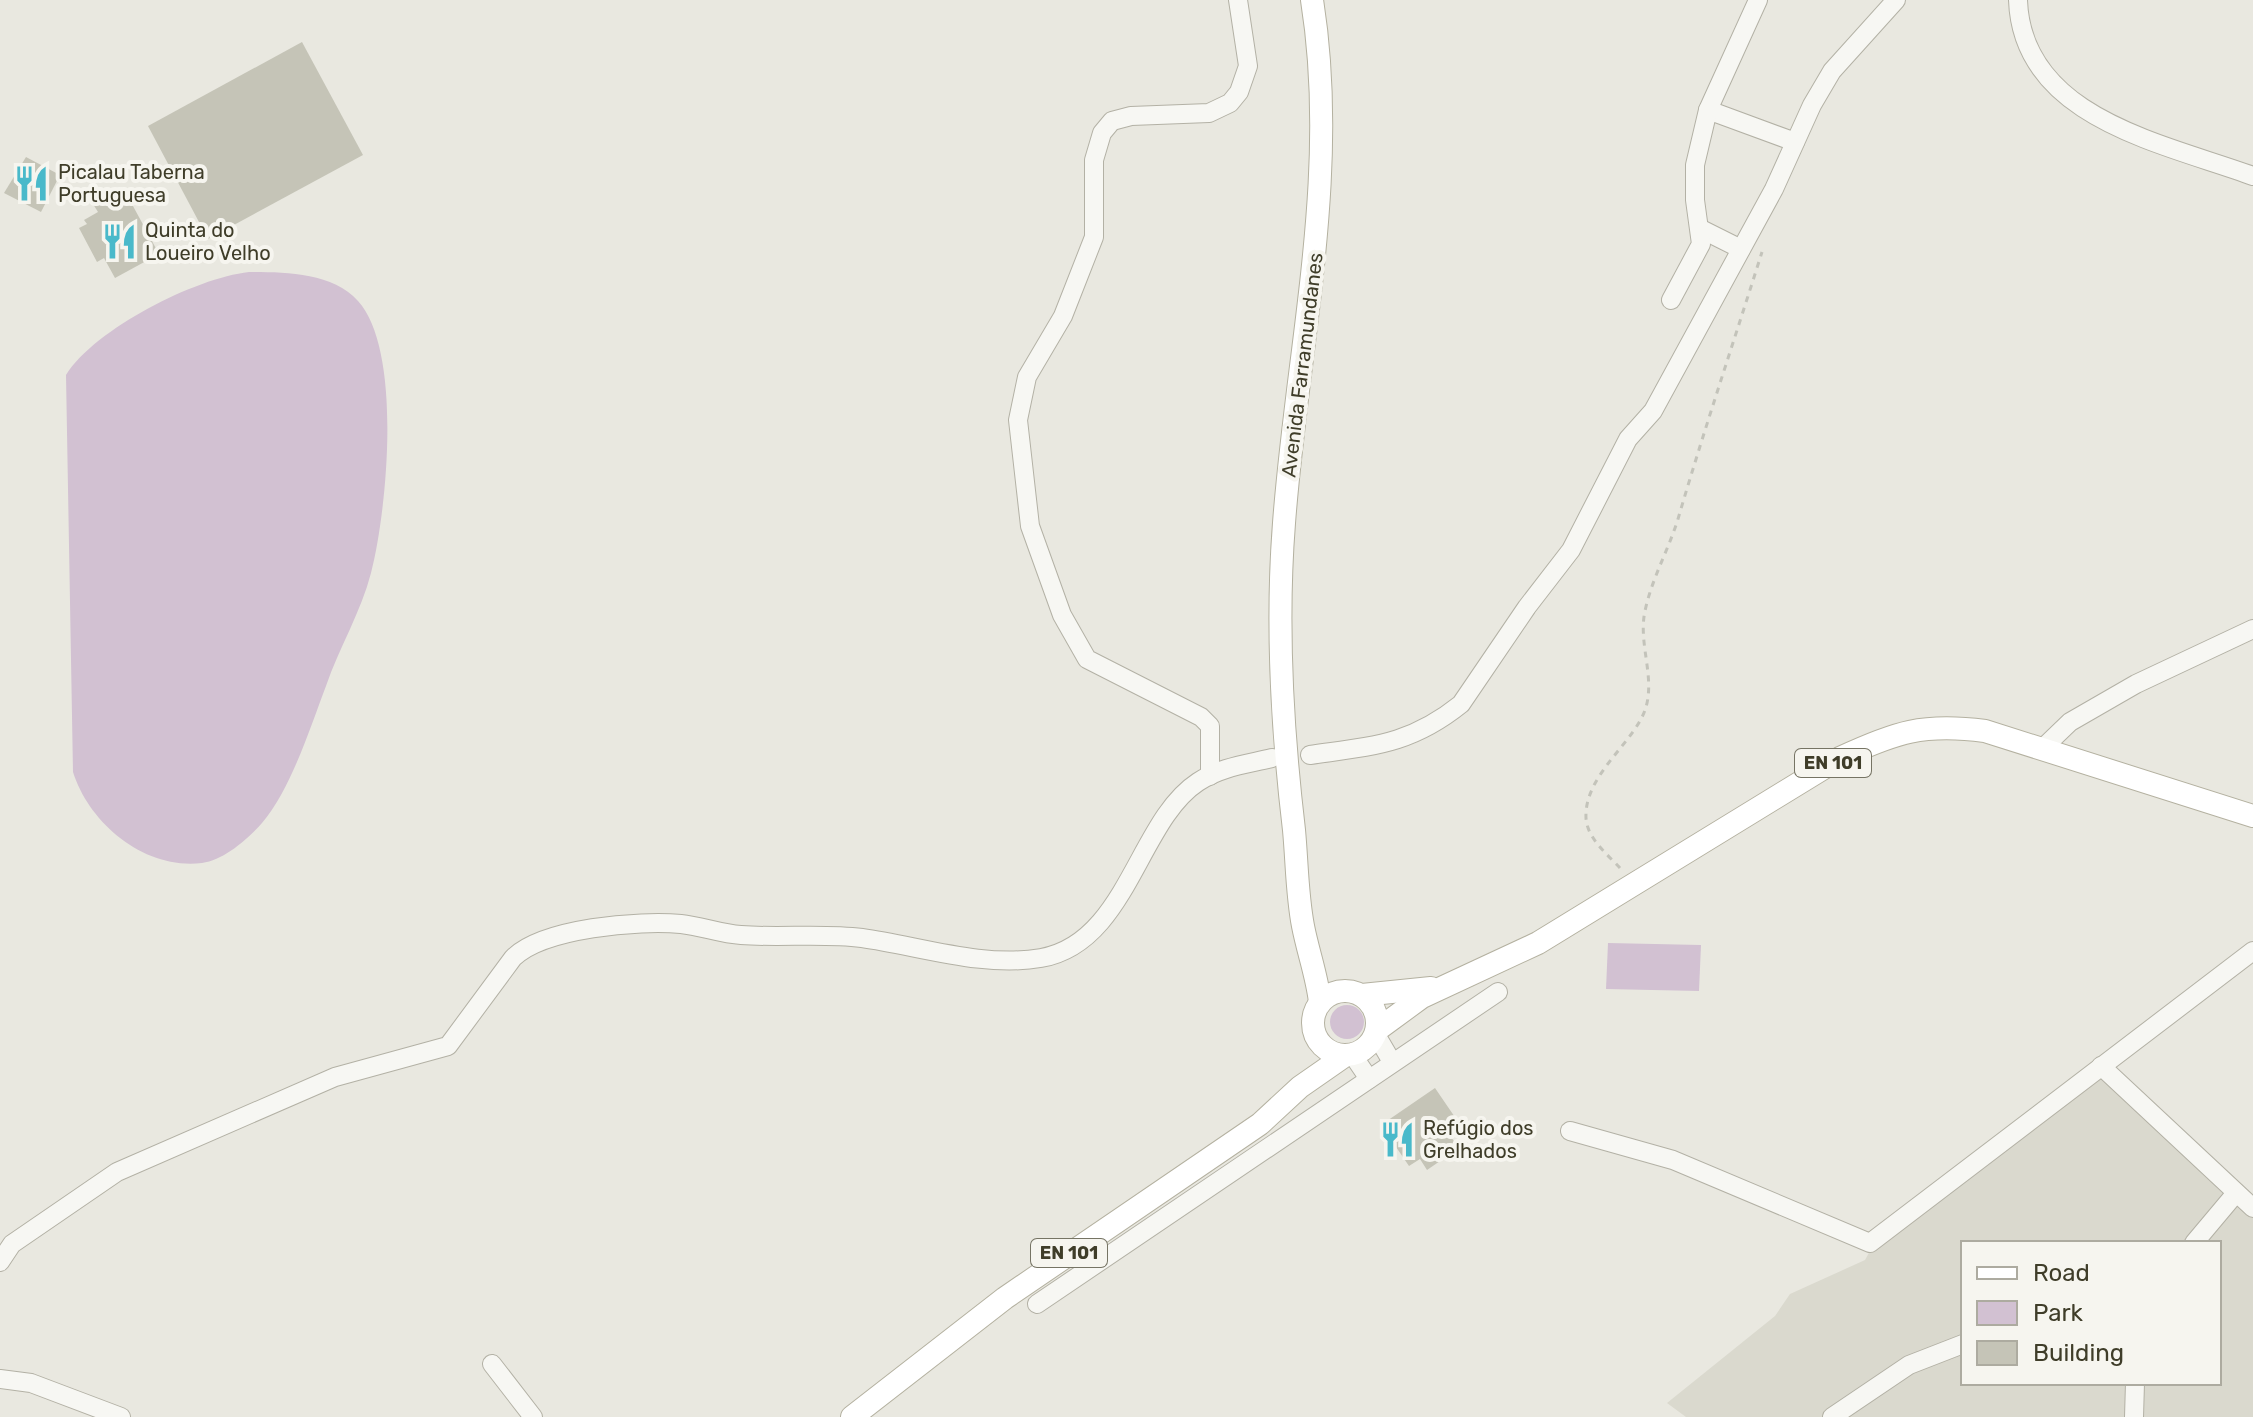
<svg xmlns="http://www.w3.org/2000/svg" width="2253" height="1417" font-family="Rubik,sans-serif">
  <style>
    .built { fill: #dad9ce; fill-rule: evenodd }
    .green { fill: #d2c1d2 }
    .building { fill: #c5c4b7 }
    .lines { fill: none; stroke-linecap: round; stroke-linejoin: round }
    .minor-casing { stroke: #b3b1a5; stroke-width: 20 }
    .major-casing { stroke: #b4b1a0; stroke-width: 24 }
    .path { stroke: #c3c3ba; stroke-width: 3; stroke-dasharray: 6 6; stroke-linecap: butt }
    .minor { stroke: #f7f7f3; stroke-width: 18 }
    .major { stroke: #fff; stroke-width: 22 }
    .labels { text-anchor: middle; dominant-baseline: central; stroke-width: 8; stroke-linejoin: round; paint-order: stroke }
    .shield { fill: #f6f5ef; stroke: #767464; stroke-width: 2 }
    .shield-label { font-size: 18px; font-weight: bold; fill: #3f3d29 }
    .poi-label { font-size: 20px; fill: #3f3d29; stroke: #f6f5ef; text-anchor: start }
    .street-label { font-size: 20px; fill: #3f3d29; stroke: #f6f5ef }
  </style>
  <rect width="100%" height="100%" fill="#e9e8e0"/>
  <path class="built" d="M 2096,1070 L 2253,1215 L 2253,1417 L 1686,1417 L 1667,1403 L 1775,1316 L 1790,1294 L 1865,1260 L 1875,1242 ZM 1963,1243 L 2219,1243 L 2219,1383 L 1963,1383 Z"/>
  <g class="green">
    <path d="M 249,272 C 284,272 332,272 358,301 C 403,351 387,511 371,573 C 361,612 339,648 326,686 C 310,728 291,789 262,823 C 248,839 224,860 202,863 C 144,870 89,823 73,772 L 66,375 C 95,329 195,278 249,272 Z"/>
    <polygon points="1608,943 1701,945 1699,991 1606,989"/>
    <circle cx="1347" cy="1022" r="17"/>
  </g>
  <g class="building">
    <polygon points="302,42 363,155 208,239 148,126"/>
    <polygon points="26,157 60,175 41,212 4,193"/>
    <polygon points="110,195 114,202 127,195 159,254 115,278 104,258 97,262 79,228 87,224 84,220 98,212 93,204"/>
    <polygon points="1435,1088 1463,1129 1451,1137 1459,1148 1427,1170 1420,1159 1409,1166 1381,1125"/>
  </g>
  <g class="lines">
    <defs>
      <g id="minor">
        <path d="M 2018,0 C 2022,118 2163,143 2253,176"/>
        <polyline points="1708,110 1795,142"/>
        <polyline points="1701,229 1741,249"/>
        <polyline points="1671,300 1701,244 1695,200 1695,165 1708,110 1758,0"/>
        <polyline points="2044,747 2070,722 2136,684 2253,629"/>
        <path d="M 1310,755 C 1372,746 1410,745 1461,704 L 1527,607 L 1571,550 L 1628,439 L 1653,411 L 1774,189 L 1812,105 L 1832,71 L 1896,0"/>
        <polyline points="1210,776 1210,726 1201,717 1087,659 1062,615 1030,526 1018,420 1027,377 1063,316 1094,237 1094,160 1102,133 1112,121 1131,116 1209,113 1230,103 1239,92 1248,66 1238,0"/>
        <polyline points="1375,1033 1392,1062"/>
        <polyline points="1352,1054 1369,1079"/>
        <polyline points="2101,1066 2253,1208"/>
        <polyline points="1570,1131 1673,1160 1870,1243 2253,951"/>
        <polyline points="2194,1243 2236,1193"/>
        <path d="M 0,1262 L 12,1244 L 117,1172 L 335,1077 L 448,1046 L 513,958 C 543,928 639,920 681,924 C 701,926 721,934 741,935 C 781,938 822,933 862,938 C 919,946 983,968 1041,958 C 1127,943 1138,821 1198,782 C 1220,767 1248,764 1272,758"/>
        <polyline points="1037,1304 1498,992"/>
        <polyline points="492,1364 533,1417"/>
        <polyline points="0,1379 31,1383 121,1417"/>
        <polyline points="1832,1417 1909,1365 1963,1344"/>
        <polyline points="2134,1417 2135,1383"/>
      </g>
      <g id="major">
        <path d="M 1312,0 C 1340,175 1297,348 1284,523 C 1276,625 1282,729 1294,830 C 1297,862 1297,895 1303,926 C 1308,952 1317,976 1320,1002"/>
        <circle cx="1345" cy="1023" r="32"/>
        <polyline points="1362,995 1431,988"/>
        <path d="M 1377,1030 L 1422,997 L 1538,943 L 1840,758 C 1896,732 1923,723 1985,731 L 2253,816"/>
        <polyline points="852,1417 1005,1298 1260,1124 1300,1087 1346,1055"/>
      </g>
    </defs>
    <use href="#minor" class="minor-casing"/>
    <use href="#major" class="major-casing"/>
    <path class="path" d="M 1620,868 C 1607,854 1587,838 1586,818 C 1584,774 1636,742 1646,707 C 1655,676 1638,643 1645,611 C 1652,578 1668,551 1678,519 C 1704,430 1734,341 1762,252"/>
    <use href="#minor" class="minor"/>
    <use href="#major" class="major"/>
  </g>
  <defs>
    <symbol id="restaurant-bare" viewBox="-9 -9 18 18"><path d="M-5-6h1v4h1v-4h1v4h1v-4h1v5L-1.5 .5V6h-2V.5L-5-1ZM5-6V6H3V1.5H1.5Q1.5-4 5-6Z" fill="#49b9ca" stroke="#f6f5ef" stroke-width="2.5" paint-order="stroke"/></symbol>
  </defs>
  <g fill-rule="evenodd">
    <use href="#restaurant-bare" x="6" y="158" width="51" height="51"/>
    <use href="#restaurant-bare" x="94" y="216" width="51" height="51"/>
    <use href="#restaurant-bare" x="1372" y="1114" width="51" height="51"/>
  </g>
  <g class="labels">
    <g class="shield">
      <rect x="1795" y="749" width="76" height="28" rx="6"/>
      <rect x="1031" y="1239" width="76" height="28" rx="6"/>
    </g>
    <g class="shield-label">
      <text x="1833" y="763">EN 101</text>
      <text x="1069" y="1253">EN 101</text>
    </g>
    <g class="poi-label">
      <text x="58" y="172">Picalau Taberna<tspan x="58" dy="23">Portuguesa</tspan></text>
      <text x="145" y="230">Quinta do<tspan x="145" dy="23">Loueiro Velho</tspan></text>
      <text x="1423" y="1128">Refúgio dos<tspan x="1423" dy="23">Grelhados</tspan></text>
    </g>
    <g class="street-label">
      <text transform="translate(1302 365) rotate(-83)">Avenida Farramundanes</text>
    </g>
  </g>
  <rect x="1961" y="1241" width="260" height="144" fill="#f6f5ef" stroke="#adaba0" stroke-width="2"/>
  <rect x="1977" y="1267" width="40" height="12" fill="#ffffff" stroke="#adaba0" stroke-width="2"/>
  <text x="2033" y="1281" font-size="24" fill="#3f3d29">Road</text>
  <rect x="1977" y="1301" width="40" height="24" fill="#d2c1d2" stroke="#adaba0" stroke-width="2"/>
  <text x="2033" y="1321" font-size="24" fill="#3f3d29">Park</text>
  <rect x="1977" y="1341" width="40" height="24" fill="#c5c4b7" stroke="#adaba0" stroke-width="2"/>
  <text x="2033" y="1361" font-size="24" fill="#3f3d29">Building</text>
</svg>
